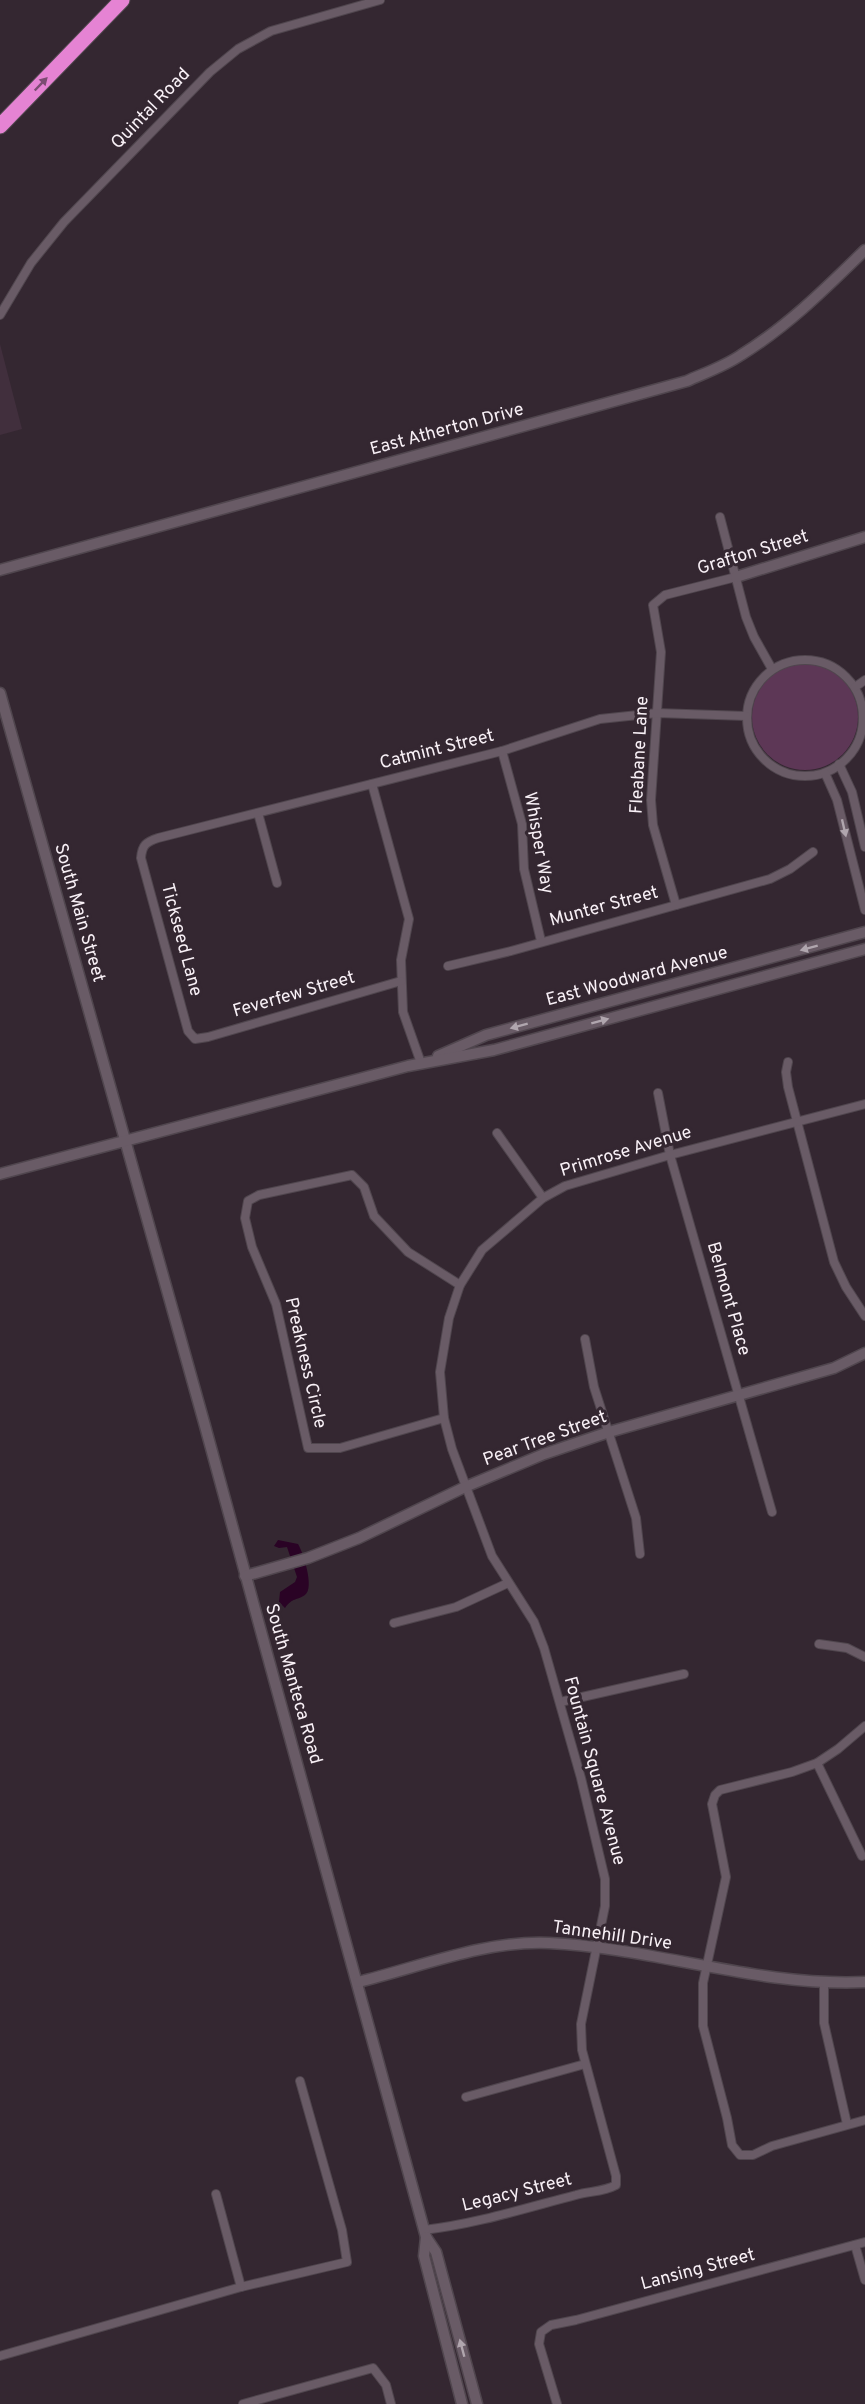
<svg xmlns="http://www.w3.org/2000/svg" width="865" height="2404" font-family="Overpass,sans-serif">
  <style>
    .built { fill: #412f3d }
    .green { fill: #5d3756 }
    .water { fill: #2a0325 }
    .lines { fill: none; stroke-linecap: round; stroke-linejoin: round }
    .minor-casing { stroke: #50464e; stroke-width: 10 }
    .tertiary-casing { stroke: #50464e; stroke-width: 13 }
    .motorway-casing { stroke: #50464e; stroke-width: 17 }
    .minor { stroke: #695b66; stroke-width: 8 }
    .tertiary { stroke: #695b66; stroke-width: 10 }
    .motorway { stroke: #e583d3; stroke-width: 15 }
    .oneway { fill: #7b4c72 }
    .oneway2 { fill: #b0a6ae }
    .labels { text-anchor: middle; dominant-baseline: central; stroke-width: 6; stroke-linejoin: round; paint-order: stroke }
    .street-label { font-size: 18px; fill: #f8f0f6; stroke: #342731 }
  </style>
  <rect width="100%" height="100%" fill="#342731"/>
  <polygon class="built" points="0,344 22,429 0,435"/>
  <circle class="green" cx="805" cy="717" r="53"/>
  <path class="water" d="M 278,1540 L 298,1544 C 303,1552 315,1588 305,1595 C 296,1601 293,1597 285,1608 L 279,1602 L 280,1592 L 295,1582 L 297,1577 L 287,1547 L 279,1548 L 274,1546 Z"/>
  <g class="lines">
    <defs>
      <g id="minor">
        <polyline points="0,315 31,263 64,222 210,72 238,49 271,31 380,0"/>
        <polyline points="720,517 746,617 754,637 772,669"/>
        <circle cx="805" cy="718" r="58"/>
        <polyline points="855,687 865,680"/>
        <polyline points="502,751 522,824 524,869 541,941"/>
        <polyline points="839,764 852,792 865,847"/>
        <polyline points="825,773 837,800 865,910"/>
        <polyline points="372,784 409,919 401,960 403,1012 421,1063"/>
        <polyline points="258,813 277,883"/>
        <polyline points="676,905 653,825 651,800 661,652 653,605 665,595 736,577"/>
        <polyline points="448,966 511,951 770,879 790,869 813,852"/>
        <path d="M 401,981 L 208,1037 L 195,1039 L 188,1031 L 141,858 C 142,845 146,842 158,838 L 502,751 L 600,719 L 657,713 L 746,716"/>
        <polyline points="788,1062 786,1072 788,1087 834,1262 846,1287 865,1316"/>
        <polyline points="658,1093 670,1155 772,1512"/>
        <polyline points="497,1133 543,1198"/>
        <polyline points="585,1339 594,1387 636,1518 640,1554"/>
        <polyline points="444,1418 340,1448 308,1448 276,1304 252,1247 245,1218 248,1201 259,1195 352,1175 364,1187 374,1216 408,1252 460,1285"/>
        <polyline points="394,1623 456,1607 508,1583"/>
        <polyline points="819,1644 847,1648 865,1657"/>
        <polyline points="560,1702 684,1674"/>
        <polyline points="865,1726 838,1749 817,1763 792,1772 720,1790 715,1795 712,1804 726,1877 703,1983 703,2026 727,2118 732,2145 740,2155 753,2155 772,2146 865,2120"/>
        <polyline points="817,1763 862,1856"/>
        <polyline points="824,1983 824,2023 847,2124"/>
        <polyline points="466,2097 585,2064"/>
        <path d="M 424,2230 C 476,2224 526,2208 576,2195 C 590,2191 603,2192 616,2185 L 616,2176 L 582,2050 L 581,2024 L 605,1906 L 605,1879 L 581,1778 L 544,1648 L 534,1622 L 492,1556 L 452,1449 L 444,1418 L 440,1372 L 449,1318 L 460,1285 L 482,1250 L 543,1198 L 565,1186 L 670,1155 L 865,1104"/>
        <polyline points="855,2245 865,2280"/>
        <polyline points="241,2287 347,2262 342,2230 300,2081"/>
        <polyline points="0,2356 241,2287 216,2194"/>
        <polyline points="243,2404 373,2368 386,2385 391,2404"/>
        <polyline points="557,2404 539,2344 541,2332 551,2325 576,2320 865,2242"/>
      </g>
      <g id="tertiary">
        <path d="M 0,570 L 687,381 C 705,373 725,366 741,355 C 788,326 826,288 865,250"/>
        <polyline points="736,577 865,537"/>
        <path d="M 0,693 C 145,1207 288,1721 426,2237 L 436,2252 L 477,2404"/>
        <polyline points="438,1056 486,1035 865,932"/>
        <polyline points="0,1174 408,1066 494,1050 865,949"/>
        <polyline points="245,1576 308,1558 359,1538 465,1487 544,1454 609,1432 834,1368 865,1353"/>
        <path d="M 358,1982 C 420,1967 485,1940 549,1943 C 655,1948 758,1987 865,1982"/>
        <polyline points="426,2237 424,2256 462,2404"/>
      </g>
      <polyline id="motorway" points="0,126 122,0"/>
    </defs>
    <use href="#minor" class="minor-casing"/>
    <use href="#tertiary" class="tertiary-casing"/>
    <use href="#motorway" class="motorway-casing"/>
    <use href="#minor" class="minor"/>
    <use href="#tertiary" class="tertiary"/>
    <use href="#motorway" class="motorway"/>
  </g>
  <defs><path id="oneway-solid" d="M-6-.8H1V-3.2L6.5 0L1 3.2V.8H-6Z" transform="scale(1.5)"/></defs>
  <use class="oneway" href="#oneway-solid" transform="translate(41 84) rotate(-46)"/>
  <g class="oneway2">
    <use href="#oneway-solid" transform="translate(844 828) rotate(77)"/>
    <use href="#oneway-solid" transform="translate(809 948) rotate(165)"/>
    <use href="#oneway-solid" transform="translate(600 1021) rotate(-15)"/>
    <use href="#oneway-solid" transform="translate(519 1026) rotate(165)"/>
    <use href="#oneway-solid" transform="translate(462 2348) rotate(-105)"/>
  </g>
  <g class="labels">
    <g class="street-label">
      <text transform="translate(151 109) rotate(-46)">Quintal Road</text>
      <text transform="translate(447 430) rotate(-15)">East Atherton Drive</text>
      <text transform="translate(753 553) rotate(-17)">Grafton Street</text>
      <text transform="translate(437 750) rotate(-14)">Catmint Street</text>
      <text transform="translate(640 755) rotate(-87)">Fleabane Lane</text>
      <text transform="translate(538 843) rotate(80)">Whisper Way</text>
      <text transform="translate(604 907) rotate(-15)">Munter Street</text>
      <text transform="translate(79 913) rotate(74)">South Main Street</text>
      <text transform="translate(181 940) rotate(75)">Tickseed Lane</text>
      <text transform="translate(637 977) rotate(-15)">East Woodward Avenue</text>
      <text transform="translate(294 995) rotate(-16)">Feverfew Street</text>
      <text transform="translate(626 1152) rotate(-17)">Primrose Avenue</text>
      <text transform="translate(728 1299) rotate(74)">Belmont Place</text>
      <text transform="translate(305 1363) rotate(77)">Preakness Circle</text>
      <text transform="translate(545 1439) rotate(-20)">Pear Tree Street</text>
      <text transform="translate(293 1684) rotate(74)">South Manteca Road</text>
      <text transform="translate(594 1771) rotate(75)">Fountain Square Avenue</text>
      <text transform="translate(612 1936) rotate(8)">Tannehill Drive</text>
      <text transform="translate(517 2193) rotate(-14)">Legacy Street</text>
      <text transform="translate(698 2270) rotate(-15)">Lansing Street</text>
    </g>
  </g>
</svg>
